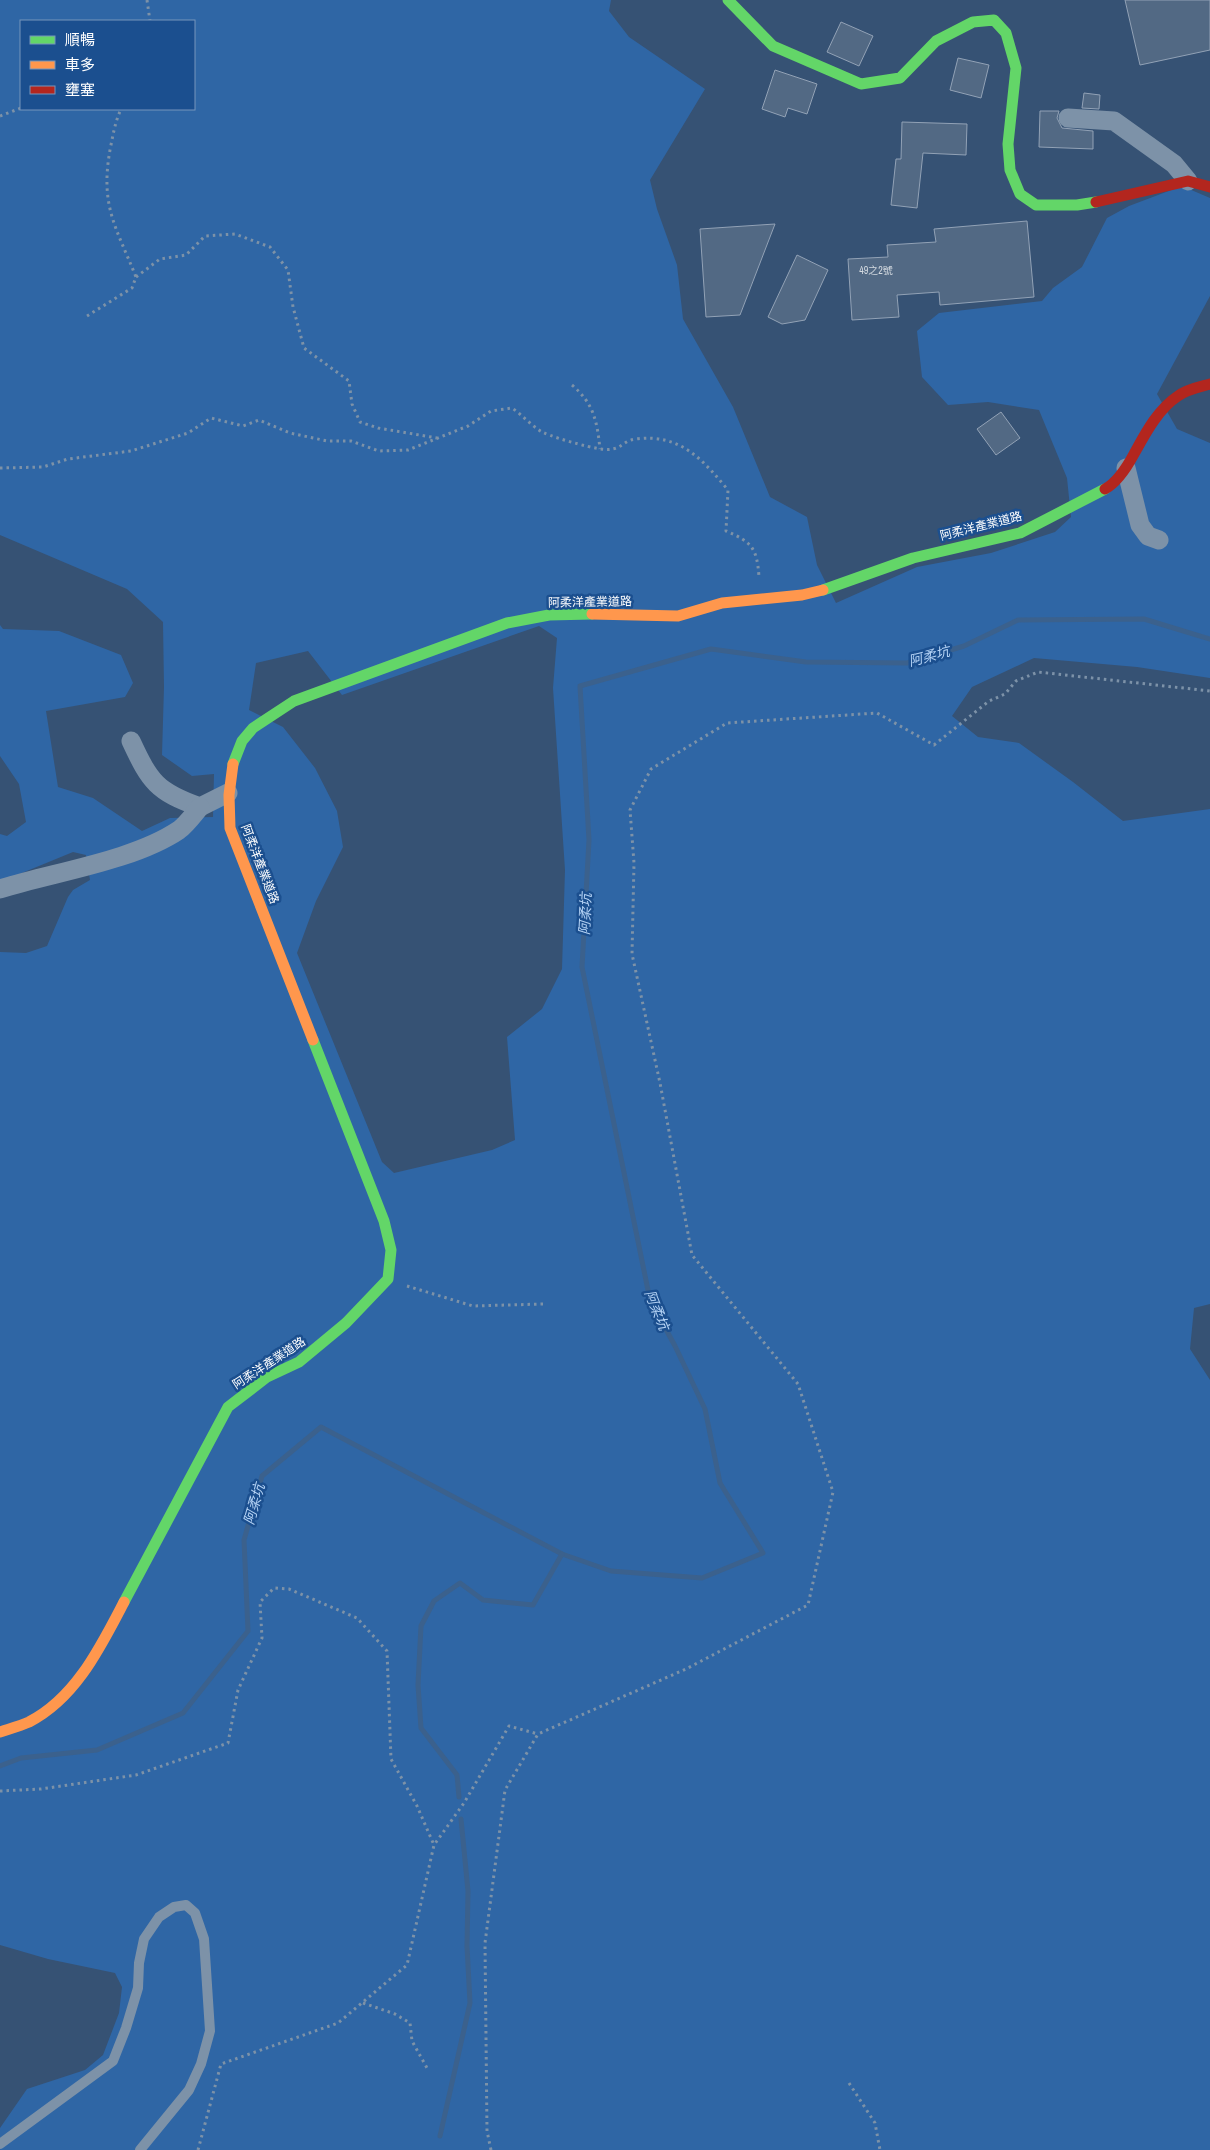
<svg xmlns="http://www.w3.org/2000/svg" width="1210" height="2150" font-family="'Archivo Narrow','Noto Sans TC',sans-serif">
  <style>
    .green { fill: #2f66a5; fill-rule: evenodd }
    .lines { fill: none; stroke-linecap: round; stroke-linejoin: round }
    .stream { stroke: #3b618d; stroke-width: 5 }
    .building { fill: #526984; stroke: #92a2b6 }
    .path { stroke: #7d92a8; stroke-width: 3; stroke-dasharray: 2.5 4; stroke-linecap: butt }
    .lane { stroke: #7d92a8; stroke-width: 10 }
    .street { stroke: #7d92a8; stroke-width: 19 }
    .fast { stroke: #63d668; stroke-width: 11 }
    .slow { stroke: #ff974d; stroke-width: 11 }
    .jam { stroke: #b3261e; stroke-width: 11 }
    .labels { text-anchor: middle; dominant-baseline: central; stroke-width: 5; stroke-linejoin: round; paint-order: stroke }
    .number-label { font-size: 10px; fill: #d4dae0 }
    .street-label { font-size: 12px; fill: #fff; stroke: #1b4f8f }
    .water-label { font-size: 14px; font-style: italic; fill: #b5d3f5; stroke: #1b4f8f }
  </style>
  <rect width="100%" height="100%" fill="#365274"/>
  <path class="green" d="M 0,0 L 611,0 L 609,11 L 629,37 L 705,89 L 650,180 L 657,209 L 677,265 L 683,319 L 733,407 L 770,497 L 807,517 L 817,565 L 836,603 L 917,567 L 991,553 L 1055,532 L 1071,517 L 1067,478 L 1039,410 L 988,402 L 948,405 L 922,377 L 917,331 L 939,313 L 1042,301 L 1053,288 L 1082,267 L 1107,218 L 1129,206 L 1182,186 L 1210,198 L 1210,296 L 1157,394 L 1177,429 L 1210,443 L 1210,678 L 1137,667 L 1034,658 L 972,687 L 952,716 L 978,737 L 1019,743 L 1073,782 L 1123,821 L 1210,809 L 1210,1304 L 1194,1308 L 1190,1349 L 1210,1380 L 1210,2150 L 0,2150 L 0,2128 L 27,2089 L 85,2070 L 103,2055 L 119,2013 L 122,1987 L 115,1973 L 48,1959 L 0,1945 L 0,952 L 26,953 L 47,946 L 68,897 L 73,890 L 90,880 L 86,855 L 73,852 L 0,882 L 0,834 L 7,836 L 26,822 L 19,784 L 0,756 L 0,625 L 3,629 L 59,631 L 121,655 L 133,683 L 125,697 L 46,711 L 58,787 L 93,798 L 142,831 L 170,818 L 213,817 L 214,774 L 192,776 L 162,755 L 164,687 L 163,622 L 127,589 L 0,535 ZM 21,21 L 194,21 L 194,109 L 21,109 ZM 539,626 L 557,638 L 553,688 L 565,870 L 562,969 L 542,1009 L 507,1037 L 515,1140 L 492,1150 L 394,1173 L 382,1162 L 297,953 L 316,901 L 343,847 L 337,811 L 315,768 L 283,727 L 249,710 L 256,663 L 308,651 L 342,695 Z"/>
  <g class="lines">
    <g class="stream">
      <polyline points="0,1766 21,1758 97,1750 183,1713 248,1631 244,1540 262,1476 321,1427 562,1554 611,1571 702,1578 763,1553 720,1483 705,1409 675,1346 650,1300 582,967 589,840 580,686 711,649 806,662 907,663 964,646 1018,620 1144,619 1210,639"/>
      <polyline points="459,1797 457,1775 421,1728 418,1685 421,1626 434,1601 460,1583 483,1600 533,1605 562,1554"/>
      <polyline points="440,2136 470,2003 467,1946 468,1891 461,1819"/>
    </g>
  </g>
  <g class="building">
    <polygon points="1125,0 1210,0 1210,50 1140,65"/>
    <polygon points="841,22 873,36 859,66 827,52"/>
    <polygon points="958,58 989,65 981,98 950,90"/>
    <polygon points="775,70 817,84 807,114 788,108 785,117 762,109"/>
    <polygon points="1084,93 1100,95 1099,109 1082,108"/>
    <polygon points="1040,111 1059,111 1057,118 1062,128 1093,131 1093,149 1039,147"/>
    <polygon points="902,122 967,124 966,155 923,153 917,208 891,205 896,159 901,159"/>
    <polygon points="1027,221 1034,297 940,305 939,292 897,295 899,317 852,320 848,259 888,257 887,245 936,242 934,229"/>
    <polygon points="775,224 740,315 706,317 700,229"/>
    <polygon points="797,255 828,270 805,320 782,324 768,317"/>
    <polygon points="1001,412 1020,438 996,455 977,429"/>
  </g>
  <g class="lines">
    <g class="path">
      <polyline points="147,0 150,21"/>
      <polyline points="0,116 21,108"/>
      <polyline points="136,277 160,259 186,255 205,236 235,234 270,247 288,270 293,307 304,348 349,381 352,404 360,422 378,428 437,438"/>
      <path d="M 87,316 L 132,288 L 136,277 C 116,227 100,206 110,150 C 113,135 115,122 121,109"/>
      <path d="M 572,385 C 594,404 597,421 600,449"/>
      <path d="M 0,468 L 43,467 L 68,459 L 131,451 L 188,433 L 211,418 L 243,426 L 259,420 L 290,433 L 327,441 L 351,441 L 379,451 L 408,450 L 468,426 L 491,411 L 512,408 C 522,415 530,424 539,430 C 546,436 591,448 601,449 C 622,452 622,440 636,439 C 680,433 703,460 728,490 L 726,531 C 752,542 757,548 759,577"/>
      <polyline points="407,1286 473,1306 543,1304"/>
      <polyline points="0,1791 41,1789 136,1775 228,1743 238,1690 262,1638 260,1602 274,1588 289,1589 357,1618 387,1651 391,1759 417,1806 434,1845"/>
      <polyline points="363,2003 395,2014 410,2023 412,2041 427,2068"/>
      <polyline points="849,2083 875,2123 880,2150"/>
      <polyline points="198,2150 221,2064 338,2023 407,1965 434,1845 464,1803 509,1726 538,1734"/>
      <polyline points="491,2150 487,2131 485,1943 505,1790 538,1734 686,1669 808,1605 833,1492 798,1384 692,1255 660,1083 632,954 634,863 630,810 651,769 727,723 877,713 934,745 989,701 1005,694 1016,681 1038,672 1210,691"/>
    </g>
    <polyline class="lane" points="0,2144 113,2061 126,2028 138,1988 139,1963 144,1939 159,1917 174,1907 186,1905 195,1913 204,1939 210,2031 201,2064 189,2090 140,2150"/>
    <g class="street">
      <polyline points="1068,118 1114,121 1174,164 1188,181"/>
      <polyline points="1126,468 1140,525 1148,536 1159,540"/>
      <path d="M 131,741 C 150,782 157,792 200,807 L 228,793"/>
      <path d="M 0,889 C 54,872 133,861 179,830 C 187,824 194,814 200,807"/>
    </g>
    <g class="fast">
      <polyline points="728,0 773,46 861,84 900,78 936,41 973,22 994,20 1006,33 1016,68 1008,144 1010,170 1020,194 1036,205 1077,205 1096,202"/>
      <polyline points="823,590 913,558 1020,533 1105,489"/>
      <polyline points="233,764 242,741 253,728 294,701 507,623 549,615 592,614"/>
      <polyline points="124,1602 228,1407 267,1377 299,1362 346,1323 388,1279 391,1250 384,1221 313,1040"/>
    </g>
    <g class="slow">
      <polyline points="592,614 678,616 722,603 802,595 823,590"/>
      <polyline points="233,764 229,795 230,828 313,1040"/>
      <path d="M 0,1732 C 9,1729 20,1726 29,1722 C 76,1698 101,1646 124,1602"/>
    </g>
    <g class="jam">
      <polyline points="1096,202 1188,181 1210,187"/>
      <path d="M 1105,489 C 1118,482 1127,467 1134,454 C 1145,434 1158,409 1178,396 C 1187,389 1199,387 1210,384"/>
    </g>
  </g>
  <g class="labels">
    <g class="number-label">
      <text x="876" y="270">49之2號</text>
    </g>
    <g class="street-label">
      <text transform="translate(981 526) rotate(-14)">阿柔洋產業道路</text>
      <text transform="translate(590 602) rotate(-1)">阿柔洋產業道路</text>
      <text transform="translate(260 864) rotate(69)">阿柔洋產業道路</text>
      <text transform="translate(269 1363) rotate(-33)">阿柔洋產業道路</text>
    </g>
    <g class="water-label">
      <text transform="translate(929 656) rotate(-15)">阿柔坑</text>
      <text transform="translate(585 914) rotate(-87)">阿柔坑</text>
      <text transform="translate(657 1310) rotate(68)">阿柔坑</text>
      <text transform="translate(254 1504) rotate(-74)">阿柔坑</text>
    </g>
  </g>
  <rect x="20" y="20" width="175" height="90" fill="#1b4f8f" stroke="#7695bc"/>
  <rect x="30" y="36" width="25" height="8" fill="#63d668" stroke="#7695bc"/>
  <text x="65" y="45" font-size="15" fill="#ffffff">順暢</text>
  <rect x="30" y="61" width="25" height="8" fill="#ff974d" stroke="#7695bc"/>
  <text x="65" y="70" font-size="15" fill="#ffffff">車多</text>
  <rect x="30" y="86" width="25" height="8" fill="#b3261e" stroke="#7695bc"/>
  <text x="65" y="95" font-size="15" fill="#ffffff">壅塞</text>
</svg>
